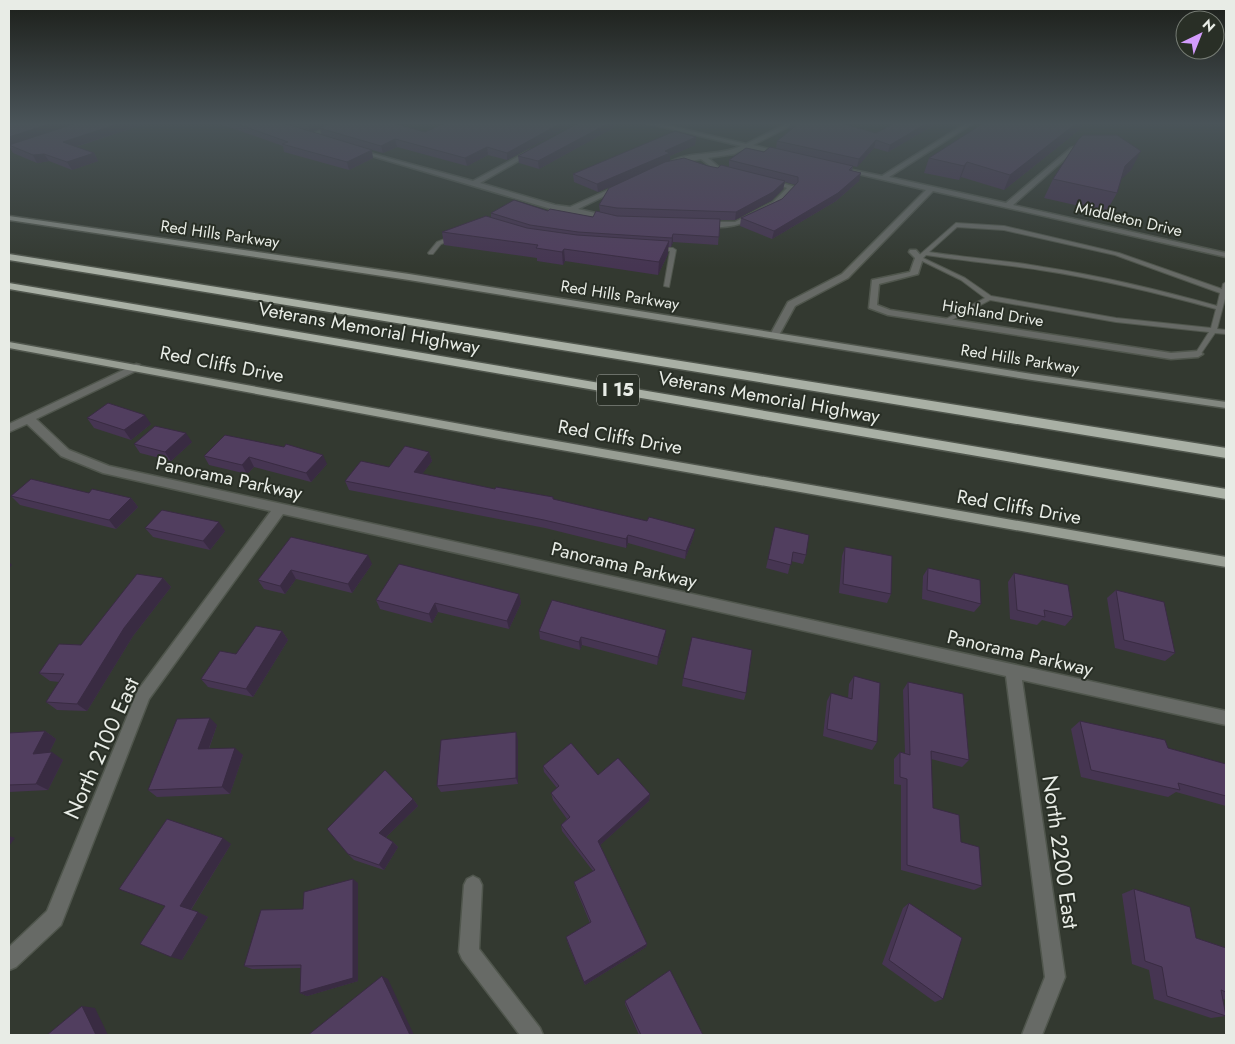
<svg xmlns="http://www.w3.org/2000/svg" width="1235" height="1044" font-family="Jost,sans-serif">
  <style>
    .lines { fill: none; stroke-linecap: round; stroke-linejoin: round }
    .lane-casing { stroke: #50564d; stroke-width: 2 }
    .street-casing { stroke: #50564d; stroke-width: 3 }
    .secondary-casing { stroke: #50564d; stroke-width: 3 }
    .primary-casing { stroke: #50564d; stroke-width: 3 }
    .highway-casing { stroke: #50564d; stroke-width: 3 }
    .lane { fill: #676a66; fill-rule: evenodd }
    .street { fill: #676a66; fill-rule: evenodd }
    .secondary { fill: #828780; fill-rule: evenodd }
    .primary { fill: #979d93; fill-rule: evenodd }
    .highway { fill: #a9b0a5; fill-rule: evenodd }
    .wall { fill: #463552; fill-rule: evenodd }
    .shaded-wall { fill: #392b42 }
    .building { fill: #513e5f; stroke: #392b42 }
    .labels { text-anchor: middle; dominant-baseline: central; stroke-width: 4; stroke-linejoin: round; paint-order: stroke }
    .far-street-label { font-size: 16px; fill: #e8ece6; stroke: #292f26 }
    .shield { fill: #292f26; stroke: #afb3ac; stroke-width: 1 }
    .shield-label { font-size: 18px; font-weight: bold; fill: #e8ece6 }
    .street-label { font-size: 19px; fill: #e8ece6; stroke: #292f26 }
    .near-street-label { font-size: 22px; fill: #e8ece6; stroke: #292f26 }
  </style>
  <rect width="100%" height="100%" fill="#333930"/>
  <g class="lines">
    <defs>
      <g id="lane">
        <path d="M 956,223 L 1004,226 L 1119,253 L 1222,289 L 1223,284 L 1226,282 L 1226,295 L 1217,329 L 1226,330 L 1226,334 L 1215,333 L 1200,355 L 1198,356 L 1195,354 L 1209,332 L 1116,322 L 990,300 L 948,322 L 944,322 L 944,320 L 985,298 L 961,280 L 916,258 ZM 957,227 L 1004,230 L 1115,255 L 1220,293 L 1217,306 C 1160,290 1101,276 1043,267 C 1005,260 967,258 929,252 ZM 926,255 C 964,261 1002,264 1040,270 C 1100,279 1158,293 1216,309 L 1211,328 L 1116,318 L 991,296 L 965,278 L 923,258 Z"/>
        <polygon points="455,235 458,237 457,238 441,244 433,254 429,254 428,253 437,242"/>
        <polygon points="658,247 673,248 676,250 669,287 664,286 670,251 656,250 655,249"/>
      </g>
      <g id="street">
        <polygon points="339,122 348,122 312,137 307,136"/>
        <path d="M 642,122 L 653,122 L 746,144 L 790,122 L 798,122 L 753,145 L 784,153 L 784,155 L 747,148 L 734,154 L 708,158 L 721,169 L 732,173 L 733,174 L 730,176 L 717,171 L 701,159 L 671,165 L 668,163 C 689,150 718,157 741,146 Z"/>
        <polygon points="968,122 975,122 889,177 1006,203 1071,148 1083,144 1085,147 1075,150 1013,205 1226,253 1226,257 933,191 848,278 795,306 778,337 772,337 770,335 788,302 842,274 926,190 833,168 833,166 882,176"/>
        <polygon points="355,149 473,181 530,150 534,150 534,152 480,183 555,205 570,207 619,185 625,186 578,209 613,217 614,219 610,221 551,209 355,151"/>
        <path d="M 767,179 L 796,187 C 773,214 738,232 702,226 L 702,222 L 735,222 L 773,202 L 787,188 L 767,181 Z"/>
        <polygon points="910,250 916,250 923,258 918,274 879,284 877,305 890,310 1171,353 1198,351 1203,354 1198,357 1171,359 888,315 869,308 872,280 910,272 915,258 909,252"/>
        <polygon points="136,364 140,365 140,369 36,419 69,450 109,466 1226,711 1226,725 1022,680 1065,977 1042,1035 1022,1035 1045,977 1006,676 283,514 149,699 61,925 16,967 9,970 9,947 47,911 138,690 271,511 103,473 61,456 27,424 9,432 9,424"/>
        <polygon points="473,876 479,879 482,885 479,949 540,1028 543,1035 520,1035 462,959 459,952 464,885 467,879"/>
      </g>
      <polygon id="secondary" points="9,216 409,274 1032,374 1226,402 1226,408 1032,380 409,280 9,220"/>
      <polygon id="primary" points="9,342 516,434 1226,557 1226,567 516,442 9,348"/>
      <g id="highway">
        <polygon points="9,254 1226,448 1226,458 9,260"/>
        <polygon points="9,283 1226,489 1226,499 9,289"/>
      </g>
    </defs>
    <use href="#lane" class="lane-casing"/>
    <use href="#street" class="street-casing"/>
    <use href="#secondary" class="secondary-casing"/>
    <use href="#primary" class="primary-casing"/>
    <use href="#highway" class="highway-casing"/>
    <use href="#lane" class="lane"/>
    <use href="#street" class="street"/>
    <use href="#secondary" class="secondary"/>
    <use href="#primary" class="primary"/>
    <use href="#highway" class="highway"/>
  </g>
  <g class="wall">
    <polygon points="9,122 150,122 76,147 94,153 98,161 72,170 49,161 37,163 13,153 9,146"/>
    <path d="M 219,122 L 389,122 L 425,132 L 447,122 L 577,122 L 507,160 L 488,155 L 467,166 L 397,147 L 383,153 L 351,144 L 373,158 L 349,170 L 284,152 L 283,146 L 220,124 ZM 320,129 L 321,135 L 311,132 Z"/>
    <polygon points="580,122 621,122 615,125 615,127 539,169 519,163 518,156"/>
    <polygon points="790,122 846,122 843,124 876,133 896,122 939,122 888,152 874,148 857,167 853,166 852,171 859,181 836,201 772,239 740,226 741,218 782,199 796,185 785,182 783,189 772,200 735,220 720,220 718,245 673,242 671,247 668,247 668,254 658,275 565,261 563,265 537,261 537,258 444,245 442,232 491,217 491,213 548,211 593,217 600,212 599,205 643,172 598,192 574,182 573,174 696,137 695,145 670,156 670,161 718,168 729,167 729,160 764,152 776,148 777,141 791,129 789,129"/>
    <polygon points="1079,130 1004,190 961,177 959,180 924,173 929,158"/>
    <polygon points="1131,170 1121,179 1117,193 1106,212 1044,198 1053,179"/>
    <polygon points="87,418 151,424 131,440 94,428"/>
    <polygon points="225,435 327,464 311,482 254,467 247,474 209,465 204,456"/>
    <polygon points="192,442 171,461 140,453 134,444"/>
    <polygon points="429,452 432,461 422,474 495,489 553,497 554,500 647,521 695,529 693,538 685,559 628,543 626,548 545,528 349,490 345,481 389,467"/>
    <polygon points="89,493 131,498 138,507 116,529 20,505 11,496"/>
    <polygon points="775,527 806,555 803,564 791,561 788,574 766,568"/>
    <polygon points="145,528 225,531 210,550 153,537"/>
    <polygon points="291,537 372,564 352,593 296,579 285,594 264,589 258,580"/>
    <polygon points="845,547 891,594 887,603 839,593 842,556"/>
    <polygon points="928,568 981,604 974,612 922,599 923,576"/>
    <polygon points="1014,573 1073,617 1065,626 1042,620 1037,625 1010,619 1008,582"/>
    <polygon points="163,578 171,587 133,636 87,711 57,710 46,702 59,682 50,681 39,673 81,645"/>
    <polygon points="1116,590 1175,653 1165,661 1115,648 1107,598"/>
    <polygon points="519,594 521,603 509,629 438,612 432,623 380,609 376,600"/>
    <polygon points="282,631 288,640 253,697 208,687 201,679 236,654"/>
    <polygon points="539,631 665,638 657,665 582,645 580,650 540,639"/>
    <polygon points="854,676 877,742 872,750 823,736 827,701 831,693 848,698 849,684"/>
    <polygon points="683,678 746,693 744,700 682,686"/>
    <polygon points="908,682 969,760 962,767 931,759 933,808 961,842 982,886 974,890 901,870 901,785 894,784 894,759 900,752 905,753 903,690"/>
    <polygon points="1080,721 1168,748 1226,764 1226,806 1176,792 1168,797 1081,777 1071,729"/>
    <polygon points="217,725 209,749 243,755 230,794 157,797 148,790"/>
    <polygon points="45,731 56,739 49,753 63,760 48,790 9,792 9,733"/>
    <polygon points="518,740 518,784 441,792 437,786"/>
    <polygon points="543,766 598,775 650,794 649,801 600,845 647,944 646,947 585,985 567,941 590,923 575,887 574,882 593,871 562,831 561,825 567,819 553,800 551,793 557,788 544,772"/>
    <polygon points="413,799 418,806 386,837 393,842 398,847 384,870 354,860 348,854"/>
    <polygon points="231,844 191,910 208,917 182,960 165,906 119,889"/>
    <polygon points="358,883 358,981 307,996 300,993 301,968 252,969 244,966 303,909"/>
    <polygon points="1134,889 1196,938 1226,948 1226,1000 1223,999 1226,1016 1211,1018 1154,999 1149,970 1132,964 1122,894"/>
    <polygon points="909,903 943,999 935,1002 882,964 903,908"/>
    <polygon points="625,1001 703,1035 639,1035 625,1004"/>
  </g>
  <g class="shaded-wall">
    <polygon points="56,122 82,122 9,145 9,137"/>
    <polygon points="124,122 150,122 68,149 63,142"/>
    <polygon points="317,122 341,122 310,132 308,125"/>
    <polygon points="563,122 577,122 507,160 507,153"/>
    <polygon points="611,122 621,122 615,125 615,127 539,169 538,161"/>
    <polygon points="929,122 939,122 888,152 890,145"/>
    <polygon points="1078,122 1082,122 1079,130 1004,190 1010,175"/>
    <polygon points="696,137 695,145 670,156 670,161 598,192 597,184 665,151"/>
    <polygon points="395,139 397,147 383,153 381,146"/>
    <polygon points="876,140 874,148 857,167 859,159"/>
    <polygon points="487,147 488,155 467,166 465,158"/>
    <polygon points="372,150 373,158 349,170 347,162"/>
    <polygon points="1141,151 1131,170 1115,185 1125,166"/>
    <polygon points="94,153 98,161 72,170 67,162"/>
    <polygon points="44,154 49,161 37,163 33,155"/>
    <polygon points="967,162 961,177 959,180 964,166"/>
    <polygon points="861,173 859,181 836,201 772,239 774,231"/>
    <polygon points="785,181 783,189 772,200 735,220 736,212"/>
    <polygon points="673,234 673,242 671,247 672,238"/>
    <polygon points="669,241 668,254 658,275 659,262"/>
    <polygon points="564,249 565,261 563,265 562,252"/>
    <polygon points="145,415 151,424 131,440 124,430"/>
    <polygon points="186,433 192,442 171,461 165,452"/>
    <polygon points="429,452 432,461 417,481 414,472"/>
    <polygon points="323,455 327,464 311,482 306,473"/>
    <polygon points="249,457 254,467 247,474 242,465"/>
    <polygon points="131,498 138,507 116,529 109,520"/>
    <polygon points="219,522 225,531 210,550 203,541"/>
    <polygon points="695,529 693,538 685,559 686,551"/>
    <polygon points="628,535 628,543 626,548 626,539"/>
    <polygon points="368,555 372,564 352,593 348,584"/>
    <polygon points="9,562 12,565 9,568"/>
    <polygon points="291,570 296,579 285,594 280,586"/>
    <polygon points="163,578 171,587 133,636 87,711 77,704 124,628"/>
    <polygon points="519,594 521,603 509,629 507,621"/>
    <polygon points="435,603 438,612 432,623 429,614"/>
    <polygon points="666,630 665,638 657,665 658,657"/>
    <polygon points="282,631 288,640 253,697 246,689"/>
    <polygon points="581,637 582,645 580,650 579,642"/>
    <polygon points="210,718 217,725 206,756 198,749"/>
    <polygon points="45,731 56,739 45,761 33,754"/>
    <polygon points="516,732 518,740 518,784 516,778"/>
    <polygon points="235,748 243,755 230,794 222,787"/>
    <polygon points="52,752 63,760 48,790 36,784"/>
    <polygon points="650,794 649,801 598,847 598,841"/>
    <polygon points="413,799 418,806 384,839 379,833"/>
    <polygon points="9,836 15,838 9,846"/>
    <polygon points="223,838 231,844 190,911 180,906"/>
    <polygon points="393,842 398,847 384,870 379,865"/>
    <polygon points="353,879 358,883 358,981 307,996 300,993"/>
    <polygon points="198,912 208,917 182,960 171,957"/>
    <polygon points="647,944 646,947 585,985 584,982"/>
    <polygon points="382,976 388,979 414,1035 410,1035"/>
    <polygon points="82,1006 95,1008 108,1035 96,1035"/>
  </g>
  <g class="building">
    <polygon points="9,122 56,122 9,137"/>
    <polygon points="79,122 124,122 63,142 94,153 67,162 44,154 33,155 9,145"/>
    <polygon points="232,122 280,122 372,150 347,162 282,144 288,142"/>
    <polygon points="298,122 317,122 308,125"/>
    <polygon points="334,122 389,122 425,132 447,122 563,122 507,153 487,147 465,158 395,139 381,146 319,128"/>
    <polygon points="580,122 611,122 538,161 518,156"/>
    <polygon points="793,122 837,122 876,133 896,122 929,122 890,145 876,140 859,159 777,141 798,124"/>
    <polygon points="985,122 1078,122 1010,175 967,162 964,166 929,158"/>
    <polygon points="675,131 696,137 665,151 670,153 597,184 573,174"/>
    <polygon points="1083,135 1117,135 1141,151 1125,166 1117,193 1053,179 1078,140"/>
    <polygon points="770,147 853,166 849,170 861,173 838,193 774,231 741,218 782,199 798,182 798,177 729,160 746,148 764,152"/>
    <polygon points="684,158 708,166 718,168 721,165 785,181 773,192 736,212 617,208 599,205 609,188 665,162"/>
    <polygon points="514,200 548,211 550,209 593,217 596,211 617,216 720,219 719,237 673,234 672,238 578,232 530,225 491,213"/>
    <polygon points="486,216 527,228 577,235 669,241 659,262 564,249 562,252 536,248 538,245 442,232"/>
    <polygon points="108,403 145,415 124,430 87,418"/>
    <polygon points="155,426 186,433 165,452 134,444"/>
    <polygon points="225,435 284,447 286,444 323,455 306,473 249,457 242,465 204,456"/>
    <polygon points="405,446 429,452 414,472 495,489 496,487 553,497 553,499 647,521 649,517 695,529 686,551 628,535 626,539 544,520 345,481 361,461 389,467"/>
    <polygon points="31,479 89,493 92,489 131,498 109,520 11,496"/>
    <polygon points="162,510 219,522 203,541 145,528"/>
    <polygon points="775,527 809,535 806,555 793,552 791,565 768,559"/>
    <polygon points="291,537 368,555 348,584 291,570 280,586 258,580"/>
    <polygon points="845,547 892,556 891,594 843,584"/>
    <polygon points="399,564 519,594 507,621 435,603 429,614 376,600"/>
    <polygon points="928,568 980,580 981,604 927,590"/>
    <polygon points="1014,573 1068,585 1073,617 1044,610 1045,617 1017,610"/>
    <polygon points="137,574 163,578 124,628 77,704 46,702 64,674 39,673 59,644 81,645"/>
    <polygon points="1116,590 1164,602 1175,653 1124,640"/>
    <polygon points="552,600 666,630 658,657 581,637 579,642 539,631"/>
    <polygon points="256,626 282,631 246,689 201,679 220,651 236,654"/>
    <polygon points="692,637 752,650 746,693 683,678"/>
    <polygon points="854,676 880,683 877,742 827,729 831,693 852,699"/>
    <polygon points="908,682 963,694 969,760 931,751 933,808 959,815 961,842 979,847 982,886 907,865 907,779 900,777 900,752 910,755"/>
    <polygon points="210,718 198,749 235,748 222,787 148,790 177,719"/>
    <polygon points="1080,721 1165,740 1168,748 1226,764 1226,796 1178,783 1180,790 1091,770"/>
    <polygon points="45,731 33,754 52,752 36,784 9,785 9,733"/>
    <polygon points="516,732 516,778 437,786 441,740"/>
    <polygon points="571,743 598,775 618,758 650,794 598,841 647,944 584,982 566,937 591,922 574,882 595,870 561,825 570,817 551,793 559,786 543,766"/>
    <polygon points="385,770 413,799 379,833 393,842 379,865 348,854 327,829"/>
    <polygon points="167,819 223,838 180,906 198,912 171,957 140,944 165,906 119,889"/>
    <polygon points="353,879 353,978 300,993 301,965 244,966 261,910 303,909 304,892"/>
    <polygon points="1134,889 1190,907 1196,938 1226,948 1226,992 1221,990 1226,1016 1167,996 1162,967 1145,961"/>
    <polygon points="909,903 962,938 943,999 889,960"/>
    <polygon points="670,970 703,1035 641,1035 625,1001"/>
    <polygon points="382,976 410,1035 308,1035"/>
    <polygon points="82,1006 96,1035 47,1035"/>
  </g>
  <linearGradient id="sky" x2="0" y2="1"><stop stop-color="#1c1f1a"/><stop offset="0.46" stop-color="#4a5459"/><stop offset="1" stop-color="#4a5459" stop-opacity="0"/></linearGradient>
  <rect width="1235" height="268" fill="url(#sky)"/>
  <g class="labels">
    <g class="far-street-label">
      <text transform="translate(1129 219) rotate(13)">Middleton Drive</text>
      <text transform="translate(220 234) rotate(8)">Red Hills Parkway</text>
      <text transform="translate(620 295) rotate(9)">Red Hills Parkway</text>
      <text transform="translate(993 313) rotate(9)">Highland Drive</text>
      <text transform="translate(1020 359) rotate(9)">Red Hills Parkway</text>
    </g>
    <rect class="shield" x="597" y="374.5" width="42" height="31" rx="4"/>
    <g class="shield-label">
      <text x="618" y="390">I 15</text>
    </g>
    <g class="street-label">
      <text transform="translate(369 328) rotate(10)">Veterans Memorial Highway</text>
      <text transform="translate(222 364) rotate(11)">Red Cliffs Drive</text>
      <text transform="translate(769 397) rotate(10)">Veterans Memorial Highway</text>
      <text transform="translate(620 437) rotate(10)">Red Cliffs Drive</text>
      <text transform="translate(229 478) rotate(12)">Panorama Parkway</text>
      <text transform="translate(1019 507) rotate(10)">Red Cliffs Drive</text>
      <text transform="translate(624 565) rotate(13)">Panorama Parkway</text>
      <text transform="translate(1020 653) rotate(13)">Panorama Parkway</text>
    </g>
    <g class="near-street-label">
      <text transform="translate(101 748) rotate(-66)">North 2100 East</text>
      <text transform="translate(1061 852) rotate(82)">North 2200 East</text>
    </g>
  </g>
  <rect width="1235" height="1044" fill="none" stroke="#e8ece6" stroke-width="20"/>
  <g transform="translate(1200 35) rotate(43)"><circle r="24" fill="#292f26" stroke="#757b73"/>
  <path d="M0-4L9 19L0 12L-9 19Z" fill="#d39cfc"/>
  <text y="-8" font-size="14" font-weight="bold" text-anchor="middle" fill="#e8ece6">N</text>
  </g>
</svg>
